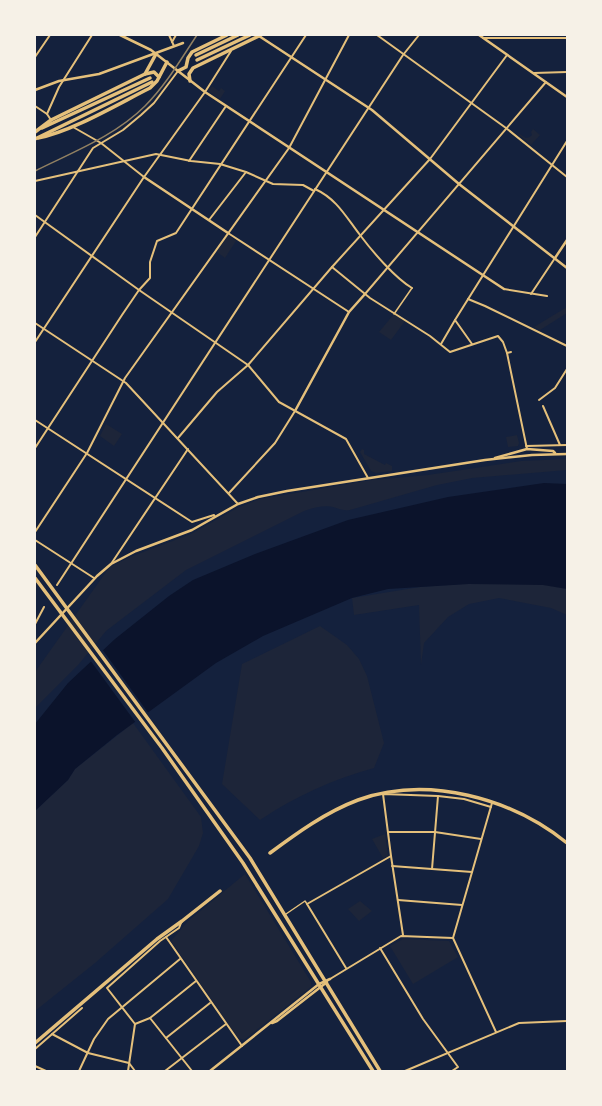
<svg xmlns="http://www.w3.org/2000/svg" width="602" height="1106" font-family="Lato,sans-serif">
  <style>
    .green { fill: #1d2539 }
    .water { fill: #0b132b }
    .pier { fill: #14213d }
    .lines { fill: none; stroke-linecap: round; stroke-linejoin: round }
    .pedestrian { stroke: #e5c07b; stroke-width: 1.5 }
    .minor { stroke: #e5c07b; stroke-width: 2 }
    .tertiary { stroke: #e5c07b; stroke-width: 2.5 }
    .primary { stroke: #e5c07b; stroke-width: 3.5 }
    .trunk { stroke: #e5c07b; stroke-width: 3.5 }
    .rail { stroke: #918062; stroke-width: 1.5 }
  </style>
  <rect width="100%" height="100%" fill="#14213d"/>
  <g class="green">
    <polygon points="212,86 219,91 221,88 225,91 220,99 208,91"/>
    <path d="M 533,129 L 540,135 L 531,145 L 517,133 C 523,134 525,142 532,135 L 531,132 Z"/>
    <polygon points="228,235 236,241 225,258 217,252"/>
    <polygon points="567,307 567,313 540,330 534,327"/>
    <polygon points="394,314 405,321 391,340 379,332"/>
    <polygon points="106,424 122,434 114,446 100,436"/>
    <polygon points="517,435 519,443 518,446 508,447 506,437"/>
    <polygon points="362,449 364,450 364,454 385,465 386,463 392,466 392,471 376,473 371,471 360,452"/>
    <path d="M 567,459 L 567,470 L 472,478 L 437,485 L 350,510 C 343,511 340,509 333,507 C 325,505 312,508 304,511 L 186,570 L 106,631 L 79,664 L 35,708 L 35,672 L 106,572 L 110,567 L 130,557 L 191,534 L 237,508 L 260,499 L 372,480 L 428,475 L 521,461 Z"/>
    <polygon points="544,578 567,580 567,615 551,608 499,598 469,604 448,617 424,643 421,665 419,605 354,615 352,598 420,587"/>
    <path d="M 320,626 L 347,645 L 359,659 L 367,676 L 384,743 L 374,768 C 333,779 296,796 260,820 L 222,784 L 242,664 Z"/>
    <polygon points="133,723 201,817 203,833 199,846 168,899 95,963 35,1011 35,811 68,780 75,769"/>
    <polygon points="385,834 388,856 383,858 372,839"/>
    <polygon points="245,874 311,982 311,987 244,1040 238,1038 171,941 188,921"/>
    <polygon points="360,901 372,911 359,921 348,909"/>
    <polygon points="403,939 449,941 458,957 413,984 390,946"/>
  </g>
  <polygon class="water" points="544,483 567,484 567,589 543,585 469,584 388,589 352,598 263,636 216,663 117,735 75,769 68,780 35,811 35,724 68,683 115,639 169,596 193,580 255,554 348,520 448,497"/>
  <polygon class="pier" points="102,649 149,714 136,723 90,660"/>
  <g class="lines">
    <g class="pedestrian">
      <polyline points="394,314 412,288"/>
      <polyline points="286,914 305,901 307,904"/>
    </g>
    <g class="minor">
      <polyline points="169,35 174,46"/>
      <polyline points="377,35 506,128 567,177"/>
      <polyline points="483,38 567,38"/>
      <polyline points="172,42 176,35"/>
      <polyline points="35,57 50,35"/>
      <polyline points="534,73 567,72"/>
      <polyline points="35,106 47,114"/>
      <polyline points="51,120 47,114 59,87 92,35"/>
      <polyline points="73,127 101,143 144,177"/>
      <polyline points="189,161 226,106"/>
      <polyline points="35,181 156,154 191,161 220,164 246,172 273,184 303,185 314,191"/>
      <path d="M 315,189 C 337,199 346,217 360,235 C 372,251 395,278 412,288"/>
      <polyline points="35,215 139,290 248,365 279,402 346,439 368,478"/>
      <polyline points="209,220 246,172"/>
      <polyline points="228,233 349,312"/>
      <polyline points="35,237 93,148 123,130 141,115 154,103 178,71"/>
      <polyline points="332,267 370,298 430,336 450,352 498,336 503,342 507,353 527,449"/>
      <polyline points="504,289 547,296"/>
      <polyline points="365,294 546,82"/>
      <polyline points="531,294 555,258"/>
      <polyline points="468,299 485,306 567,346"/>
      <polyline points="455,320 567,141"/>
      <polyline points="35,323 126,383 238,504"/>
      <polyline points="35,342 144,177 205,92 231,51"/>
      <polyline points="441,344 455,320 472,344"/>
      <polyline points="507,353 511,352"/>
      <polyline points="539,400 555,388 567,369"/>
      <polyline points="543,406 560,445"/>
      <polyline points="35,420 192,522 214,515 215,517"/>
      <polyline points="178,438 217,392 248,365 332,267 430,159 507,55"/>
      <polyline points="526,446 567,445"/>
      <polyline points="35,448 122,315 139,290 150,278 150,262 157,241 176,233 306,35"/>
      <polyline points="229,493 275,443 295,411"/>
      <polyline points="35,532 87,453 125,378 289,148 349,35"/>
      <polyline points="35,540 94,578"/>
      <polyline points="111,564 188,449"/>
      <polyline points="57,585 403,55 419,35"/>
      <polyline points="35,624 44,607"/>
      <polyline points="438,796 464,799 491,807"/>
      <polyline points="388,832 435,832 481,839"/>
      <polyline points="391,856 383,794 438,796 432,869"/>
      <polyline points="392,866 472,872"/>
      <polyline points="398,900 462,905"/>
      <polyline points="166,937 242,1046"/>
      <polyline points="453,938 496,1032"/>
      <polyline points="380,948 423,1019 458,1067 452,1071"/>
      <polyline points="346,968 307,904 391,856 403,935"/>
      <polyline points="330,979 401,936 453,938 492,803"/>
      <polyline points="150,1018 192,1071"/>
      <polyline points="135,1024 150,1018 196,981"/>
      <polyline points="52,1034 88,1053 129,1063 135,1071"/>
      <polyline points="166,1038 210,1003"/>
      <polyline points="35,1049 82,1008"/>
      <polyline points="35,1066 46,1071"/>
      <polyline points="79,1071 94,1039 108,1019 180,959"/>
      <polyline points="128,1071 135,1024 107,988 160,941 179,928 181,923"/>
      <polyline points="165,1071 226,1024"/>
      <polyline points="405,1071 519,1023 567,1021"/>
    </g>
    <g class="tertiary">
      <polyline points="120,35 151,50 205,92 504,289"/>
      <polyline points="479,35 567,97"/>
      <polyline points="259,36 372,110 459,184 567,268"/>
      <polyline points="35,90 59,81 99,74 183,43"/>
      <polyline points="144,177 228,233"/>
      <polyline points="555,258 567,240"/>
      <polyline points="295,411 349,312 365,294"/>
      <polyline points="495,458 527,449 553,451 555,453"/>
      <polyline points="35,643 97,576 111,564 136,551 192,530 238,504 258,497 287,491 485,460 532,455 567,454"/>
      <polyline points="272,1023 277,1021 327,982"/>
      <polyline points="210,1071 319,984 330,979"/>
    </g>
    <g class="primary">
      <polyline points="196,55 238,35"/>
      <polyline points="197,60 250,35"/>
      <polyline points="178,71 186,67 188,58 192,52 227,35"/>
      <polyline points="145,74 156,54"/>
      <polyline points="190,81 189,74 193,68 261,35"/>
      <polyline points="42,128 150,78"/>
      <polyline points="35,132 51,120 145,74 154,72 159,77"/>
      <path d="M 38,138 C 71,132 118,104 150,88 L 157,81 L 167,62"/>
      <polyline points="35,139 152,82"/>
      <path d="M 270,853 C 297,833 326,812 358,800 C 428,775 511,798 567,843"/>
      <polyline points="35,1043 157,939 182,921 220,891"/>
    </g>
    <g class="trunk">
      <polyline points="35,565 250,858 380,1071"/>
      <polyline points="35,578 162,748 243,863 373,1071"/>
    </g>
    <path class="rail" d="M 35,171 C 73,152 115,136 145,106 C 166,85 181,59 197,35"/>
  </g>
  <rect width="602" height="1106" fill="none" stroke="#f6f1e7" stroke-width="72"/>
</svg>
